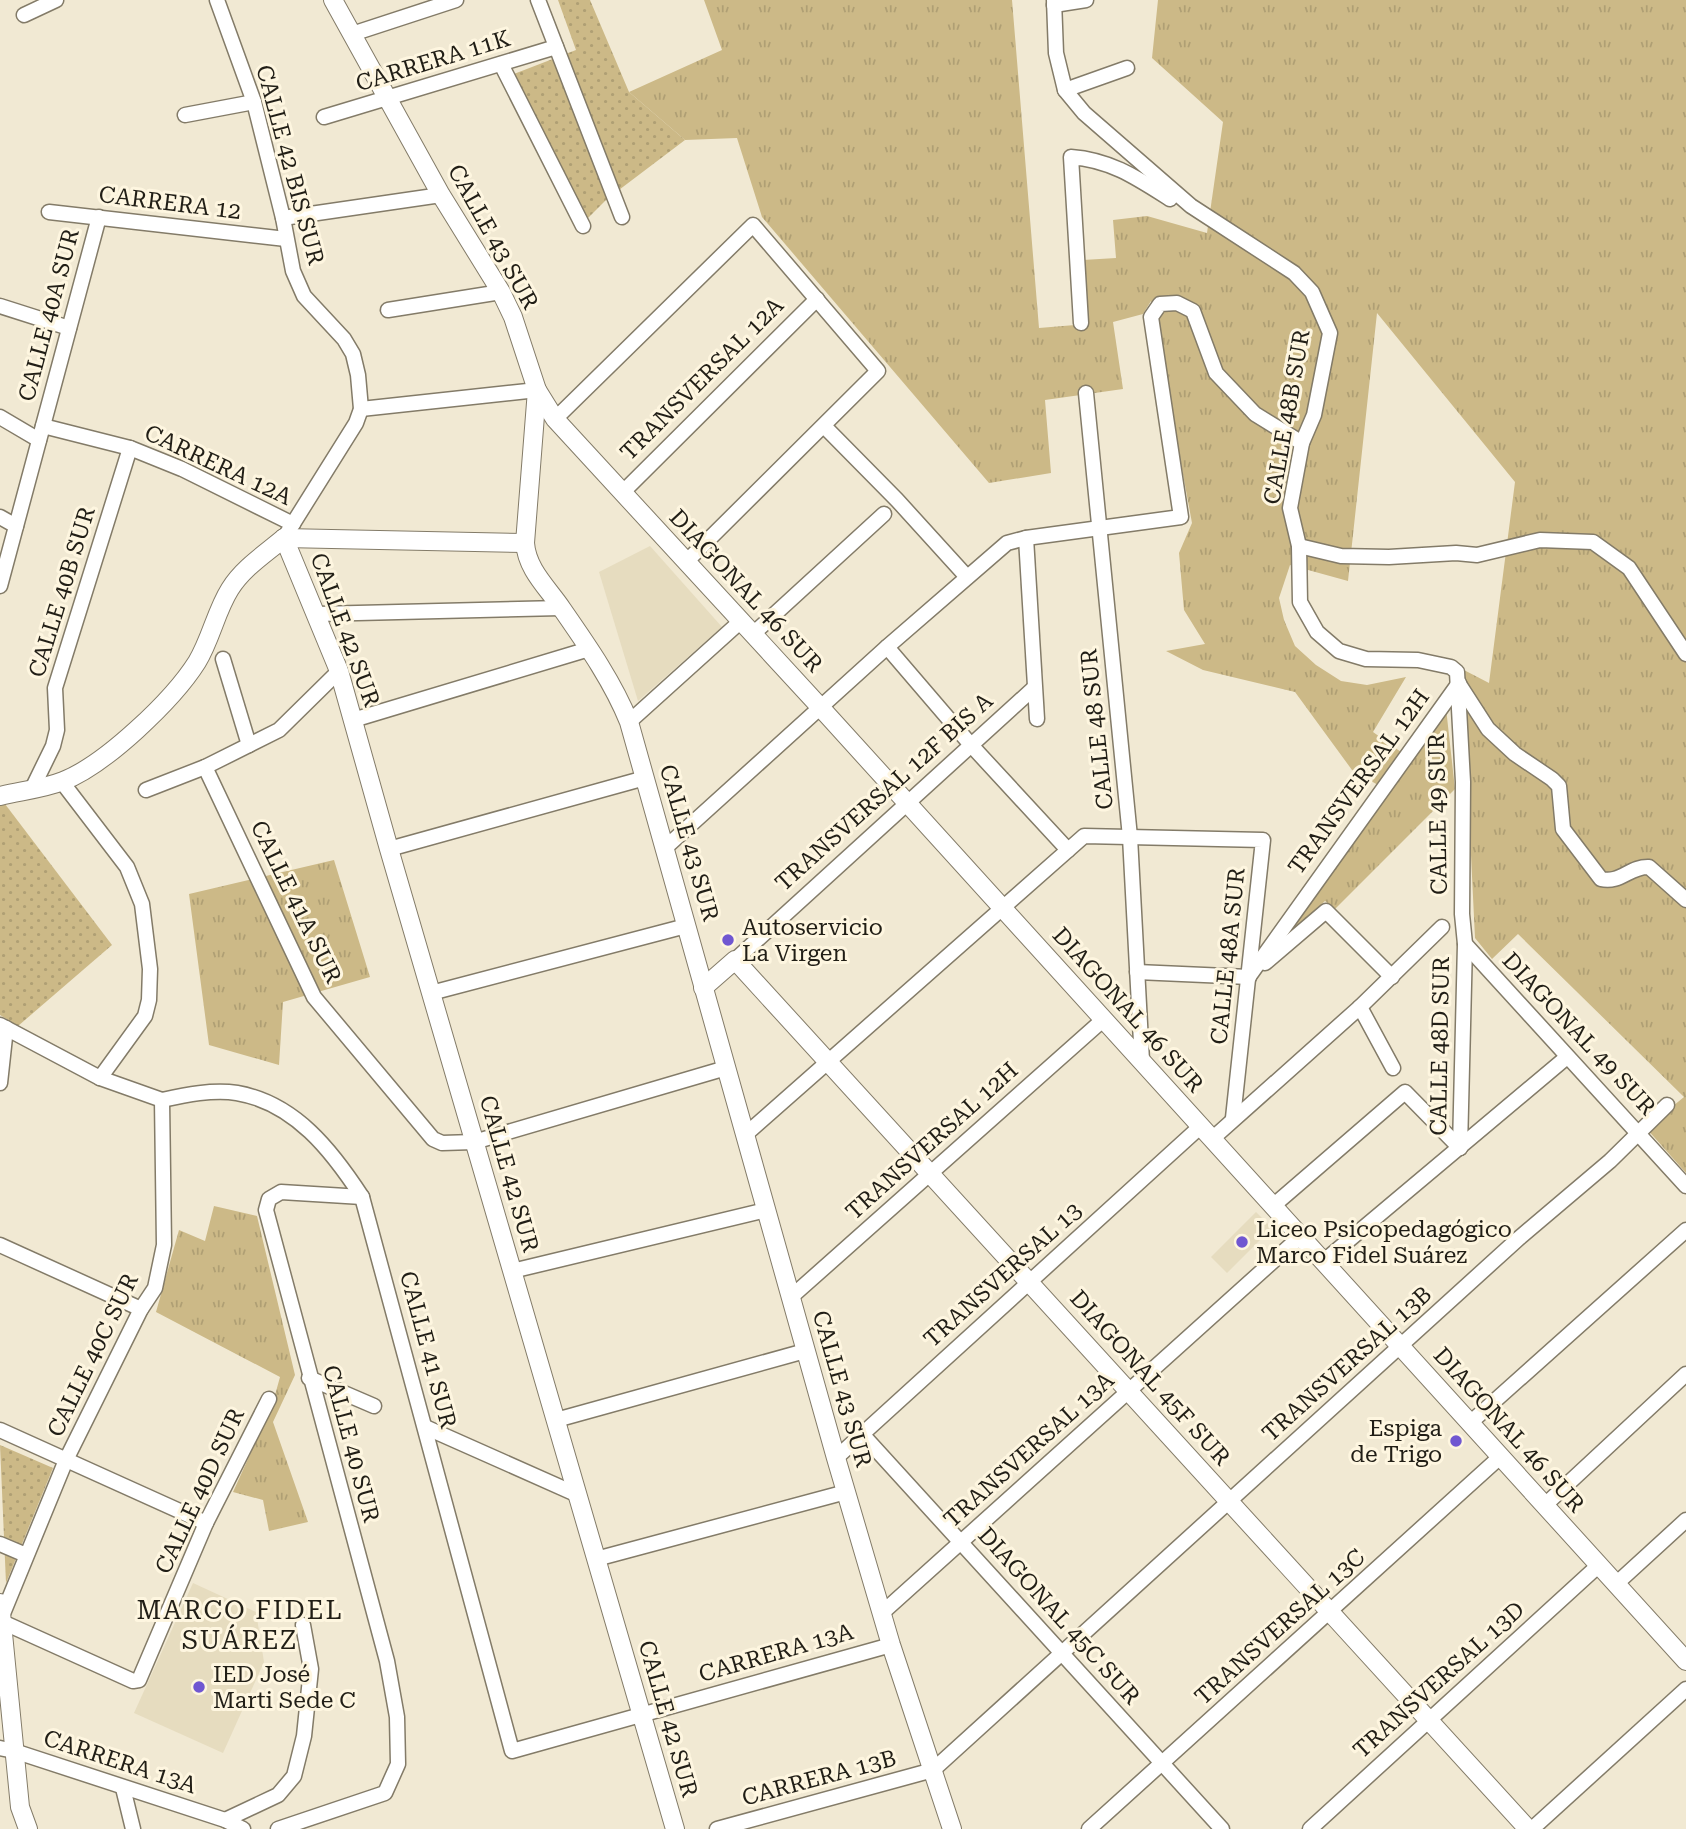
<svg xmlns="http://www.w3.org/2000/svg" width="1686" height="1829" font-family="'Roboto Serif',serif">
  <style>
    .built { fill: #e6dcbf }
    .grass { fill: url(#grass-tufts) }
    .park { fill: url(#park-dots) }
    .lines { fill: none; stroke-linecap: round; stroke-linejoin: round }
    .minor-casing { stroke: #837b68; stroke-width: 17 }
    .tertiary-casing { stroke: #837b68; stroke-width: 20 }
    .minor { stroke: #fff; stroke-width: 14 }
    .tertiary { stroke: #fff; stroke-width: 18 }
    .poi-dot { fill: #7057d1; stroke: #fef6e0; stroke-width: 2.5 }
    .labels { text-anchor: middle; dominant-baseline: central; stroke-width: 6; stroke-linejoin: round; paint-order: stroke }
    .street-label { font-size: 23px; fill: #211e16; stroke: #fef6e0 }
    .poi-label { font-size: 23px; fill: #211e16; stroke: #fef6e0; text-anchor: start }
    .quarter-label { font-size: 26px; letter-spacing: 2px; fill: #211e16; stroke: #fef6e0 }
  </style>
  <defs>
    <pattern id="grass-tufts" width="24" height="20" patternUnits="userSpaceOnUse" patternTransform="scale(1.75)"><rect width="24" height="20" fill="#ccb987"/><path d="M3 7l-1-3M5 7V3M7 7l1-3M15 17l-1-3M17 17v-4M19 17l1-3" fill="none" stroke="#af9f74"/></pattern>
    <pattern id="park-dots" width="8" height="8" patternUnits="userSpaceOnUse" patternTransform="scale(1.75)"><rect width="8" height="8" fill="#ccb987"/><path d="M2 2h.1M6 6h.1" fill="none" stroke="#af9f74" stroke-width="1.8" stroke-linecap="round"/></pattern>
  </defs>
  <rect width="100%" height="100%" fill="#f1e9d3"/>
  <g class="built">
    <polygon points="650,546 722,627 638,701 599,572"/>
    <polygon points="1256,1212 1272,1228 1227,1273 1211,1257"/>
    <polygon points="193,1583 256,1612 264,1662 223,1753 134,1713"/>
  </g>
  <g class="grass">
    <polygon points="704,0 1012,0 1039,328 1087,324 1083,260 1116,258 1113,220 1147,216 1207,233 1223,122 1152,58 1158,0 1686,0 1686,1173 1646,1128 1684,1097 1518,934 1492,959 1475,938 1462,669 1489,683 1515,482 1377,313 1348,581 1290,565 1279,598 1284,620 1295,646 1316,665 1341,681 1367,685 1406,677 1373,732 1401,752 1378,785 1352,770 1295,692 1203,670 1166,651 1205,644 1184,610 1179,553 1192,523 1151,301 1143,314 1113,322 1123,389 1045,400 1051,473 989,483 762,217 737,138 685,140 629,92 722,50"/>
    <polygon points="1446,708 1455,789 1335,909 1325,901 1279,944"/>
    <polygon points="334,860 370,977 283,1002 279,1065 209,1045 189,894"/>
    <polygon points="214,1206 257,1216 295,1375 273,1422 308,1522 269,1531 263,1500 233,1492 272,1406 280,1377 156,1312 179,1230 205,1241"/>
  </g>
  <g class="park">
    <polygon points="558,0 590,0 629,92 685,140 607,199 585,221 506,77 576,50"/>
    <polygon points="5,804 112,945 18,1026 0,1015 0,806"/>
    <polygon points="0,1445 53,1468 6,1583"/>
  </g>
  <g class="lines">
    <defs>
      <g id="minor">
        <polyline points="217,0 254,102 283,218 293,271 304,296 344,339 353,354 358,375 361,409 356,423 284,538"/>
        <polyline points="538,0 622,217"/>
        <polyline points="1054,0 1056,53 1065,90 1084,113 1191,206 1294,273 1312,292 1330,333 1314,415 1302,443 1290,508 1299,546 1300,602 1317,632 1339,651 1366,659 1418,660 1451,667 1457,672 1463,782 1462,914 1465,944 1460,1148"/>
        <polyline points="1056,0 1054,5 1086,0"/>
        <polyline points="24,15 56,0"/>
        <polyline points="352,34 456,0"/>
        <polyline points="501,64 583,226"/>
        <polyline points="1065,90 1127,68"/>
        <polyline points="185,115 254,102"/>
        <polyline points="324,117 556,47"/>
        <polyline points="49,212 286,239"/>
        <polyline points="283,218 441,195"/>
        <polyline points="0,306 69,328"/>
        <polyline points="388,310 501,292"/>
        <path d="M 1081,323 L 1071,157 C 1111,160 1137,178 1170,199"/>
        <polyline points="1086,393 1130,837 1142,1061"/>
        <polyline points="361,409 537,390"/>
        <polyline points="0,417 39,440"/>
        <polyline points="555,419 753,225 878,371 686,562"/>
        <polyline points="43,426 130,448 182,469 293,524"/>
        <polyline points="824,426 897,500 967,577"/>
        <polyline points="622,493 817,299"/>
        <polyline points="0,517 16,526"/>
        <polyline points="1026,538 1037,719"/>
        <polyline points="1299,546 1341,556 1389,557 1456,553 1477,555 1540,540 1593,542 1629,568 1686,654"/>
        <polyline points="0,586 99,217"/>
        <polyline points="317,614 561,608"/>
        <polyline points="753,634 884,514"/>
        <polyline points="887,647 971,745 1068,850"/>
        <polyline points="223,659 249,745"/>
        <path d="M 1459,684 L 1488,729 L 1515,754 L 1552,779 L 1559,786 L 1563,829 L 1601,879 C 1620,884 1630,866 1649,867 L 1686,900"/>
        <polyline points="353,720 589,649"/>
        <polyline points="629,722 741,621"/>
        <polyline points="205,767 314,997 433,1139 442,1143 474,1142 726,1068"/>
        <polyline points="62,782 127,867 142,904 150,969 149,1000 145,1016 100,1078"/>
        <polyline points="32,789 53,746 57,730 55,688 130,448"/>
        <polyline points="146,790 205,767 279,730 339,671"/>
        <polyline points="665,848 887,647 1007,543 1026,538 1181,517 1151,317 1160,304 1177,303 1193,311 1216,373 1255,414 1302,443"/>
        <polyline points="389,849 645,778"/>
        <polyline points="1465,944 1686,1186"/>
        <polyline points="735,960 1034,688"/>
        <polyline points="1265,963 1326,911 1392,977"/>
        <polyline points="1137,972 1249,977"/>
        <polyline points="1250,975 1459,683"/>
        <polyline points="431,993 686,926"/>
        <polyline points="1360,1007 1393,1068"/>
        <polyline points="0,1025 100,1078 162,1100"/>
        <polyline points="0,1083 6,1028"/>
        <path d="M 162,1100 C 185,1095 213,1089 237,1093 C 295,1103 332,1151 362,1197 L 512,1751 L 891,1645"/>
        <polyline points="745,1135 1084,836 1263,840 1233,1118"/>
        <polyline points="1212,1139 1360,1007 1442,927"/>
        <polyline points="1273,1206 1405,1092 1460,1148"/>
        <polyline points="0,1245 141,1309"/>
        <polyline points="1324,1261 1567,1057"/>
        <polyline points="512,1271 766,1210"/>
        <polyline points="790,1298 1104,1019"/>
        <polyline points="309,1378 374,1406"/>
        <polyline points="556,1420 805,1351"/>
        <polyline points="1470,1423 1686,1230"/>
        <polyline points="425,1427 578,1495"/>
        <polyline points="0,1430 206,1523"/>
        <polyline points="862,1434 1222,1829"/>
        <polyline points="836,1458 1201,1126"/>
        <polyline points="1545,1505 1686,1374"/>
        <polyline points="0,1544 26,1555"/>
        <polyline points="596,1559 846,1492"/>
        <polyline points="1616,1584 1686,1520"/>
        <polyline points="882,1613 1301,1236"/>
        <polyline points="2,1616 66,1460 141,1309 155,1288 164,1245 162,1100"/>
        <polyline points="0,1621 133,1681 139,1680 206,1523 269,1399"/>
        <polyline points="0,1748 14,1751 225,1820 243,1829"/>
        <polyline points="123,1788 133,1829"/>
        <polyline points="225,1820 278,1795 294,1776 304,1736 311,1669 303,1625"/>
        <polyline points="278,1829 385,1793 398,1764 397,1717 387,1661 266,1210 269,1199 281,1192 362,1197"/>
        <polyline points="717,1829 933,1770 1518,1239 1610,1161 1667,1105"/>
        <polyline points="1089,1829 1500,1457"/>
        <polyline points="1310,1829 1599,1565"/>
        <polyline points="1532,1829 1686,1689"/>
      </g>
      <g id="tertiary">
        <path d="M 333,0 L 441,195 L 501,292 L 513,317 L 537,390 L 525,543 C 527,570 548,588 562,609 C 587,645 613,682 629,722 L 836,1458 L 891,1645 L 952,1829"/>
        <polyline points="537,390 555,419 821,708 1686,1661"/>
        <polyline points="284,538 339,671 389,849 675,1829"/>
        <polyline points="284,538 525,543"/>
        <path d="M 0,796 C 20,791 43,789 63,781 C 105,765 173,700 197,662 C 211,639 216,611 230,589 C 243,568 265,554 284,538"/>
        <polyline points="703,988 735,960 1528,1829"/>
        <polyline points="0,1603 20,1807 28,1829"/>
      </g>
    </defs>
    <use href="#minor" class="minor-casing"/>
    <use href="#tertiary" class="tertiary-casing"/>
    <use href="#minor" class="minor"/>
    <use href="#tertiary" class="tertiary"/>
  </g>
  <g class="poi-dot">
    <circle cx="728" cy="940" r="7"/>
    <circle cx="1242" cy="1242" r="7"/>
    <circle cx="1456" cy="1441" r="7"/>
    <circle cx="199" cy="1687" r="7"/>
  </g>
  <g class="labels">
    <g class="street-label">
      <text transform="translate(433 61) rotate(-17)">CARRERA 11K</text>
      <text transform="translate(290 165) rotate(75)">CALLE 42 BIS SUR</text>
      <text transform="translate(170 203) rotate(7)">CARRERA 12</text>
      <text transform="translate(493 237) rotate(61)">CALLE 43 SUR</text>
      <text transform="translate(49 315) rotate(-75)">CALLE 40A SUR</text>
      <text transform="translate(702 379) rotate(-45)">TRANSVERSAL 12A</text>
      <text transform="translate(1287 417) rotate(-80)">CALLE 48B SUR</text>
      <text transform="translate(218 465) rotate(25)">CARRERA 12A</text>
      <text transform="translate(746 591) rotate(47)">DIAGONAL 46 SUR</text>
      <text transform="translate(62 592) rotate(-73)">CALLE 40B SUR</text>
      <text transform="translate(345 630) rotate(70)">CALLE 42 SUR</text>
      <text transform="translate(1097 729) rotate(-96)">CALLE 48 SUR</text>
      <text transform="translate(1359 782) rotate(-54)">TRANSVERSAL 12H</text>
      <text transform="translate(884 792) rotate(-42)">TRANSVERSAL 12F BIS A</text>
      <text transform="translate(1438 814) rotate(-91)">CALLE 49 SUR</text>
      <text transform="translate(689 843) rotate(74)">CALLE 43 SUR</text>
      <text transform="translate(296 902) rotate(64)">CALLE 41A SUR</text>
      <text transform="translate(1228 956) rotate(-84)">CALLE 48A SUR</text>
      <text transform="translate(1128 1010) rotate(48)">DIAGONAL 46 SUR</text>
      <text transform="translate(1579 1034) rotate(47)">DIAGONAL 49 SUR</text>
      <text transform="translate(1440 1046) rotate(-89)">CALLE 48D SUR</text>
      <text transform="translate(932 1141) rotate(-42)">TRANSVERSAL 12H</text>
      <text transform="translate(509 1174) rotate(74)">CALLE 42 SUR</text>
      <text transform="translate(1003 1275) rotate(-42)">TRANSVERSAL 13</text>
      <text transform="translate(428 1350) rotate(75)">CALLE 41 SUR</text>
      <text transform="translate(93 1355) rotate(-64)">CALLE 40C SUR</text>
      <text transform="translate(1347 1364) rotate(-42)">TRANSVERSAL 13B</text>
      <text transform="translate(1150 1378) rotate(48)">DIAGONAL 45F SUR</text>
      <text transform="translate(842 1389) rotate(74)">CALLE 43 SUR</text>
      <text transform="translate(1509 1430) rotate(48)">DIAGONAL 46 SUR</text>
      <text transform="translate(351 1444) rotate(75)">CALLE 40 SUR</text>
      <text transform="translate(1029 1450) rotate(-42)">TRANSVERSAL 13A</text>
      <text transform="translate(200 1491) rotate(-65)">CALLE 40D SUR</text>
      <text transform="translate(1059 1616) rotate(48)">DIAGONAL 45C SUR</text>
      <text transform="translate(1280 1627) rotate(-42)">TRANSVERSAL 13C</text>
      <text transform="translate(776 1653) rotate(-16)">CARRERA 13A</text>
      <text transform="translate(1439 1680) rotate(-42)">TRANSVERSAL 13D</text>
      <text transform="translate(668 1719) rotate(74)">CALLE 42 SUR</text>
      <text transform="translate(120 1762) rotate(18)">CARRERA 13A</text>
      <text transform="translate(819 1778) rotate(-15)">CARRERA 13B</text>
    </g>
    <g class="poi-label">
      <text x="742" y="927">Autoservicio<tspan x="742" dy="26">La Virgen</tspan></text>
      <text x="1256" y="1229">Liceo Psicopedagógico<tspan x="1256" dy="26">Marco Fidel Suárez</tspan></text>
      <text x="1442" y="1428" text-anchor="end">Espiga<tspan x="1442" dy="26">de Trigo</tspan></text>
      <text x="213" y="1674">IED José<tspan x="213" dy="26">Marti Sede C</tspan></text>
    </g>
    <g class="quarter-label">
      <text x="240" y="1610">MARCO FIDEL<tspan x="240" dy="30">SUÁREZ</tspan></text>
    </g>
  </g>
</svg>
